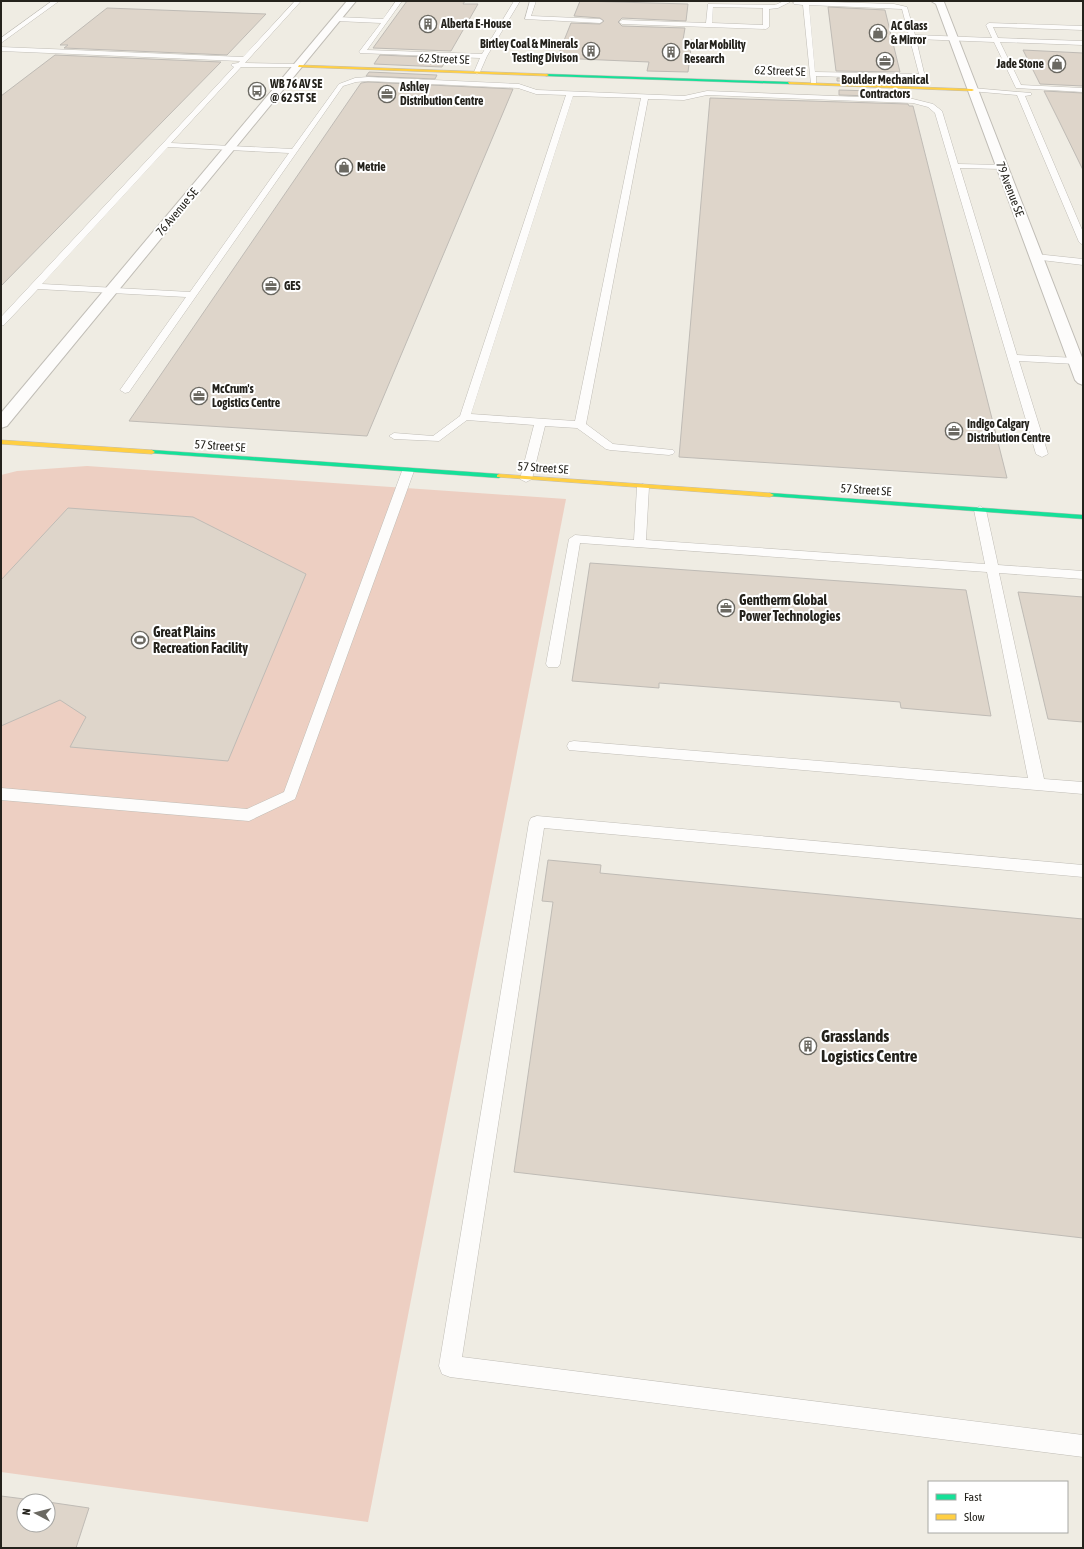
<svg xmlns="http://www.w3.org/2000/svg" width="1084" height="1549" font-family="'Asap Condensed',sans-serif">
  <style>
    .green { fill: #edcfc2 }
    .building { fill: #ded5ca; stroke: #bfbbb5 }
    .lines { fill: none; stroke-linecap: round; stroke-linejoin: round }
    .lane-casing { stroke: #c0bdb6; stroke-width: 1 }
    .street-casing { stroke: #c0bdb6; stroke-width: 2 }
    .fast-casing { stroke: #c0bdb6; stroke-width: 1 }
    .slow-casing { stroke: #c0bdb6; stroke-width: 1 }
    .lane { fill: #fdfcfb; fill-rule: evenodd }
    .street { fill: #fdfcfb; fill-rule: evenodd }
    .fast { fill: #16e098; fill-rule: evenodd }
    .slow { fill: #ffcf43; fill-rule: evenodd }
    .labels { text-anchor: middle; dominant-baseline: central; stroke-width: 4; stroke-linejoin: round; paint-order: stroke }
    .far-poi-label { font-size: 12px; font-weight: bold; fill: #24221c; stroke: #fff; text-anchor: start }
    .far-street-label { font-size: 12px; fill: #24221c; stroke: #fff }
    .poi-label { font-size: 14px; font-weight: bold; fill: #24221c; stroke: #fff; text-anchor: start }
    .near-poi-label { font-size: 17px; font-weight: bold; fill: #24221c; stroke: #fff; text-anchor: start }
  </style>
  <rect width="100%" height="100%" fill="#efece3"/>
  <polygon class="green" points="87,466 566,499 368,1522 1,1472 1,475 17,471"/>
  <g class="building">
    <polygon points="407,1 465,1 463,4 478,4 451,51 373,48"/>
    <polygon points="580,1 688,4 686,21 622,18 618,22 622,26 685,28 683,40 692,40 688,72 647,71 649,62 557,58 571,23 600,24 604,21 600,18 574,16"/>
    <polygon points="828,7 885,10 900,72 836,71"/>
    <polygon points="107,8 266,14 227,55 64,48 68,45 60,45"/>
    <polygon points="1023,50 1083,53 1083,86 1040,84"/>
    <polygon points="55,55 221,62 1,286 1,96"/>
    <polygon points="380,55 447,58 442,67 374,64"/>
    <polygon points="369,72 437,75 435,79 366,76"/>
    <polygon points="837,78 902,80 903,83 837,81"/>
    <polygon points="368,82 513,89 367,436 129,421 361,83"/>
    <polygon points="839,90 905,92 906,97 839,95"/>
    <polygon points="1044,91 1083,93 1083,170 1060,123"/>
    <polygon points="710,98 908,104 909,106 913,106 1007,478 679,457"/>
    <polygon points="68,508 193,517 306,574 228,761 70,747 86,717 60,700 1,726 1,580"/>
    <polygon points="590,563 966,590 991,716 901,708 900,702 659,683 659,688 572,681"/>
    <polygon points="1018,592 1083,597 1083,722 1048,719"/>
    <polygon points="548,860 601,865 600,873 1083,919 1083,1238 514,1172 553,902 542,901"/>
    <polygon points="1,1496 40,1501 24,1501 24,1525 48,1525 48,1502 89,1508 76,1548 1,1548"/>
  </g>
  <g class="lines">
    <defs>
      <g id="lane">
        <polygon points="52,1 59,1 1,43 1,38"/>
        <path d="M 295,1 L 301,1 L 245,63 L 299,64 L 302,66 L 301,67 L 241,67 L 171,143 L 292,149 L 339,84 L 355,78 L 368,77 L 519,84 L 537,90 L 684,96 L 707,91 L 913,99 L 933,104 L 942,111 L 958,164 L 1002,165 L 1006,167 L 1002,169 L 960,168 L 1017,355 L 1076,358 L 1081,361 L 1076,364 L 1019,361 L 1048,454 L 1042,457 L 1036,454 L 935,113 L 928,107 L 913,103 L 707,95 L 684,100 L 648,99 L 586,424 L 613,444 L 673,450 L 675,452 L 673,454 L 669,455 L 610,450 L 606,449 L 577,428 L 545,426 L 532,479 L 526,482 L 520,479 L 534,425 L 467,420 L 439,441 L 394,439 L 389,436 L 394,433 L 433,436 L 460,416 L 566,95 L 536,94 L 518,88 L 368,81 L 356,82 L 343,86 L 129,392 L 125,393 L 120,390 L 186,297 L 38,289 L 4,325 L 1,326 L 1,317 L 234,67 L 231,65 L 232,64 L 238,63 L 240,61 L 1,51 L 1,47 L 243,57 ZM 573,96 L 641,98 L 575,421 L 471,414 ZM 168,147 L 289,153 L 190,292 L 42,284 Z"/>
        <polygon points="396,1 402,1 367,50 482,54 514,1 520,1 487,56 480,72 477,74 474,72 480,58 360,53 359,52 381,23 337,21 334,19 337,17 383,19"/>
        <polygon points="530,1 536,1 531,16 600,19 603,21 600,23 525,19"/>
        <path d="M 784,1 L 790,2 L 778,8 L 769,9 L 769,27 L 766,29 L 622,24 L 619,22 L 622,20 L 706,23 L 708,4 L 775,5 ZM 713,7 L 763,8 L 763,25 L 712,23 Z"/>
        <path d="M 796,1 L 894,4 L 907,7 L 915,35 L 992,38 L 986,25 L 989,23 L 1083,26 L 1083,30 L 993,27 L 998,38 L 1083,41 L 1083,45 L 1000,42 L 1021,85 L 1083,88 L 1083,92 L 1016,88 L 994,42 L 916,39 L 925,77 L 906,79 L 816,76 L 816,83 L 811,84 L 803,5 L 794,4 L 793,3 ZM 809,5 L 902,9 L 919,74 L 815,72 Z"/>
        <polygon points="972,88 1031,93 1031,95 1025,96 1083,232 1083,245 1079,242 1017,95 970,91 969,90"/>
        <polygon points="1036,254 1083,259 1083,265 1033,259 1033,255"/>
        <polygon points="408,468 414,471 295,799 249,821 1,800 1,788 247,809 284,792 402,471"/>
        <polygon points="643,484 649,487 646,540 985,564 974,510 980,506 986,510 998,565 1083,571 1083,579 999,573 1044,779 1083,782 1083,794 569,750 567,746 569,742 574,741 1028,778 987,572 580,543 560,664 558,667 548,667 546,664 569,539 575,535 634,540 637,487"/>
        <polygon points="537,816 1083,865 1083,877 544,828 462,1357 1083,1435 1083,1457 450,1377 442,1374 439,1366 529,822 531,818"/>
      </g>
      <g id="street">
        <polygon points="347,1 356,1 7,426 1,428 1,413"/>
        <polygon points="931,1 944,2 1083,360 1083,385 1078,383 1075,380 936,4"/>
      </g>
      <g id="fast">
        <polygon points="547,74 789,82 791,83 789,84 546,76"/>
        <polygon points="152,450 499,474 502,476 499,478 150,453 150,451"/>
        <polygon points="770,493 1083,515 1083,519 768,496 768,494"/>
      </g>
      <g id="slow">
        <polygon points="299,65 547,74 549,75 547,76 298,67"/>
        <polygon points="788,82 972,89 974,90 972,91 789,84"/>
        <polygon points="1,440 152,450 155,452 152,454 1,444"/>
        <polygon points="499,474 770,493 774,495 770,497 497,477 497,475"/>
      </g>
    </defs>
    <use href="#lane" class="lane-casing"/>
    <use href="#street" class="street-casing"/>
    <use href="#fast" class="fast-casing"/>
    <use href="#slow" class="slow-casing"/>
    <use href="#lane" class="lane"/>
    <use href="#street" class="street"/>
    <use href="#fast" class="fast"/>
    <use href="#slow" class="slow"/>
  </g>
  <defs>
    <symbol id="building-ring" viewBox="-11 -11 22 22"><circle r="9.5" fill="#fff" stroke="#6b6962" stroke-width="1.5"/><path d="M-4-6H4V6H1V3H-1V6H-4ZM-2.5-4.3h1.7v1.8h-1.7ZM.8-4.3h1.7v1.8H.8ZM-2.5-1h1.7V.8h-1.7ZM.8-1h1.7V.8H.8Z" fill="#6b6962"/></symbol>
    <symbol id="shop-ring" viewBox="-11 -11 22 22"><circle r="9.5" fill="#fff" stroke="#6b6962" stroke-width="1.5"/><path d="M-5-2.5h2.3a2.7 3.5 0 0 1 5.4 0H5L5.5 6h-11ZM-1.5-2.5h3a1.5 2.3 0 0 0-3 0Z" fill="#6b6962"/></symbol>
    <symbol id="office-ring" viewBox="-11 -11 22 22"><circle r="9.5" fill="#fff" stroke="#6b6962" stroke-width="1.5"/><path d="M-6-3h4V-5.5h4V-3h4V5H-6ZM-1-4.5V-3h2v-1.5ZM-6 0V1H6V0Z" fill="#6b6962"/></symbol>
    <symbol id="bus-ring" viewBox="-11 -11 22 22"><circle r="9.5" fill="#fff" stroke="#6b6962" stroke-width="1.5"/><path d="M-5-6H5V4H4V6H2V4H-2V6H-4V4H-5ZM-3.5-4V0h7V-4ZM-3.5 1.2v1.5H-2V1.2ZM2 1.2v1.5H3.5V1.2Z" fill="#6b6962"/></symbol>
    <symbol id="stadium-ring" viewBox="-11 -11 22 22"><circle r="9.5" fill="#fff" stroke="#6b6962" stroke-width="1.5"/><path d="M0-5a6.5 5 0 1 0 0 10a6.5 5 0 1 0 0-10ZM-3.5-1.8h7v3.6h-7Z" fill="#6b6962"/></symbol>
  </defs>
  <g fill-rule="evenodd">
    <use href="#building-ring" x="418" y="14" width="20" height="20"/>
    <use href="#shop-ring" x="868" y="23" width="20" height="20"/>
    <use href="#building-ring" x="581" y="41" width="20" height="20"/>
    <use href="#building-ring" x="661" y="42" width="20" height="20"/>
    <use href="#office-ring" x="875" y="51" width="20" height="20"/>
    <use href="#shop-ring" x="1047" y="54" width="20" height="20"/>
    <use href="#bus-ring" x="247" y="81" width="20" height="20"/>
    <use href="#office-ring" x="377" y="84" width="20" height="20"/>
    <use href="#shop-ring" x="334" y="157" width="20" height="20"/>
    <use href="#office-ring" x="261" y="276" width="20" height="20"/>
    <use href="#office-ring" x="189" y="386" width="20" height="20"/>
    <use href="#office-ring" x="944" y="421" width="20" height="20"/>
    <use href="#office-ring" x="716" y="598" width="20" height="20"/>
    <use href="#stadium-ring" x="130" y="630" width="20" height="20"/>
    <use href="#building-ring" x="798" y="1036" width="20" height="20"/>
  </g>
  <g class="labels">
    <g class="far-poi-label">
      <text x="441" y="24">Alberta E-House</text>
      <text x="891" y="26">AC Glass<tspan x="891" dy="14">&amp; Mirror</tspan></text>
      <text x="578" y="44" text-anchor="end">Birtley Coal &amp; Minerals<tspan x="578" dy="14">Testing Divison</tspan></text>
      <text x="684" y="45">Polar Mobility<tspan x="684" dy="14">Research</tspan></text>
      <text x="1044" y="64" text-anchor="end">Jade Stone</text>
      <text x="885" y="80" text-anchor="middle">Boulder Mechanical<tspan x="885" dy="14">Contractors</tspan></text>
      <text x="270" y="84">WB 76 AV SE<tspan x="270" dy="14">@ 62 ST SE</tspan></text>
      <text x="400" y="87">Ashley<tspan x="400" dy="14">Distribution Centre</tspan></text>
      <text x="357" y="167">Metrie</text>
      <text x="284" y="286">GES</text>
      <text x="212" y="389">McCrum's<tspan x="212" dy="14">Logistics Centre</tspan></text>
      <text x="967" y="424">Indigo Calgary<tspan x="967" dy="14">Distribution Centre</tspan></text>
    </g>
    <g class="far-street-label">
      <text transform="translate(444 59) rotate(2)">62 Street SE</text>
      <text transform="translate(780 71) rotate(2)">62 Street SE</text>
      <text transform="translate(1010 189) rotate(69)">79 Avenue SE</text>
      <text transform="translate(177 212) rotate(-50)">76 Avenue SE</text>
      <text transform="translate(220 446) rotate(4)">57 Street SE</text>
      <text transform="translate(543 468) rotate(4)">57 Street SE</text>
      <text transform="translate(866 490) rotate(4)">57 Street SE</text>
    </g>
    <g class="poi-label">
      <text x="739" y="600">Gentherm Global<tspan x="739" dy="16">Power Technologies</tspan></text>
      <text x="153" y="632">Great Plains<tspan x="153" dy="16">Recreation Facility</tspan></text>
    </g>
    <g class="near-poi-label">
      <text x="821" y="1036">Grasslands<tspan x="821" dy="20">Logistics Centre</tspan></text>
    </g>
  </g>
  <rect width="1084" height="1549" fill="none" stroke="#24221c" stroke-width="4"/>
  <rect x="928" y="1481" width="140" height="52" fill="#ffffff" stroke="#a7a7a4"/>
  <rect x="936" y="1494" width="20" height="6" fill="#16e098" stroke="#a7a7a4"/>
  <text x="964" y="1501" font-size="12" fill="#24221c">Fast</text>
  <rect x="936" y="1514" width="20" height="6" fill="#ffcf43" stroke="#a7a7a4"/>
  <text x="964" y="1521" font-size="12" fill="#24221c">Slow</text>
  <g transform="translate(36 1513) rotate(277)"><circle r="19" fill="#ffffff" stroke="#a7a7a4"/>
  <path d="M0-3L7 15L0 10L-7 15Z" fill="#6b6962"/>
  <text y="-6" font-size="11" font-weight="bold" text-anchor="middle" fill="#24221c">N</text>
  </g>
</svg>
